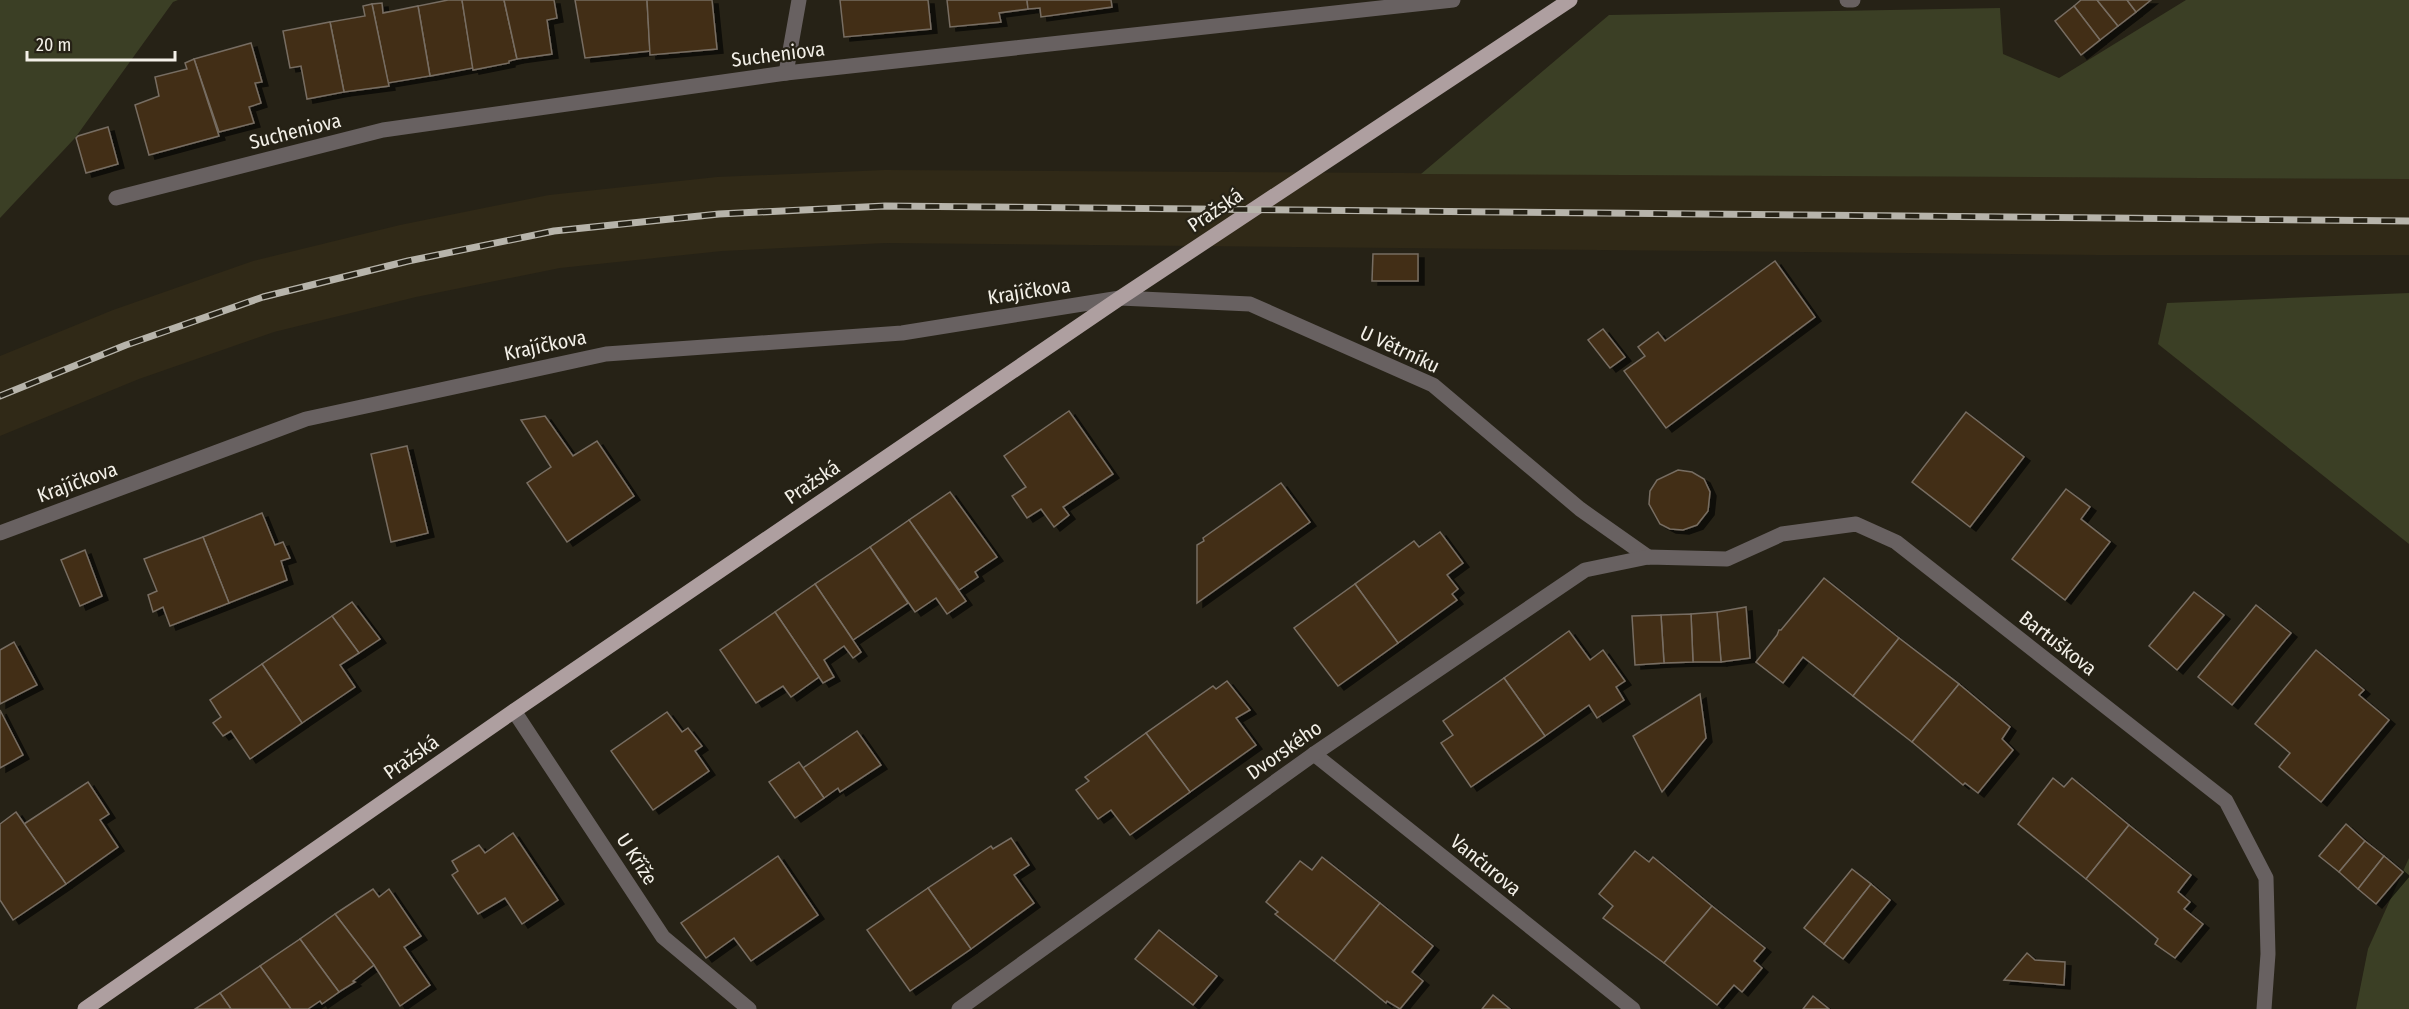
<svg xmlns="http://www.w3.org/2000/svg" width="2409" height="1009" font-family="'Fira Sans Condensed',sans-serif">
  <style>
    .built { fill: #302917 }
    .green { fill: #3b3f25 }
    .building { fill: #422e15; stroke: #776d62; stroke-width: 1.5; filter: url(#shadow) }
    .lines { fill: none; stroke-linecap: round; stroke-linejoin: round }
    .minor { stroke: #686161; stroke-width: 15 }
    .major { stroke: #ae9fa0; stroke-width: 15 }
    .rail-casing { stroke: #b7b4ab; stroke-width: 7 }
    .rail { stroke: #262216; stroke-width: 4.5; stroke-dasharray: 14; stroke-linecap: butt }
    .labels { text-anchor: middle; dominant-baseline: central; stroke-width: 4.5; stroke-linejoin: round; paint-order: stroke }
    .street-label { font-size: 20px; fill: #f3f0e8; stroke: #262216 }
  </style>
  <defs>
    <filter id="shadow"><feDropShadow dx="6" dy="4" stdDeviation="0" flood-color="#0009"/></filter>
  </defs>
  <rect width="100%" height="100%" fill="#262216"/>
  <polygon class="built" points="885,170 2409,179 2409,255 2099,255 886,243 722,251 560,268 416,297 274,332 139,379 0,436 0,356 113,310 253,261 400,225 549,195 717,177"/>
  <g class="green">
    <polygon points="0,0 178,0 173,2 75,138 0,218"/>
    <polygon points="2186,0 2409,0 2409,179 1421,174 1609,15 2000,8 2003,54 2059,78"/>
    <polygon points="2409,293 2409,544 2158,344 2167,303"/>
    <polygon points="2409,858 2409,1009 2356,1009 2368,949"/>
  </g>
  <g class="building">
    <polygon points="448,0 462,0 473,68 430,76 418,6"/>
    <polygon points="462,0 504,0 517,59 509,61 509,63 473,70"/>
    <polygon points="504,0 554,0 557,18 547,20 552,54 517,59"/>
    <polygon points="575,0 647,0 650,51 585,58"/>
    <polygon points="647,0 712,0 717,49 650,55"/>
    <polygon points="840,0 928,0 931,29 844,37"/>
    <polygon points="947,0 1027,0 1028,9 999,13 1001,22 950,27"/>
    <polygon points="1027,0 1111,0 1112,7 1041,17 1040,8 1028,9"/>
    <polygon points="2081,0 2097,0 2118,26 2100,40 2074,6"/>
    <polygon points="2097,0 2127,0 2136,12 2118,26"/>
    <polygon points="2127,0 2151,0 2136,12"/>
    <polygon points="382,3 383,13 418,6 430,76 388,83 372,4"/>
    <polygon points="372,4 389,86 344,92 330,22 365,16 363,6"/>
    <polygon points="2074,6 2100,40 2081,55 2055,21"/>
    <polygon points="330,22 344,92 307,99 301,66 290,68 283,31"/>
    <polygon points="251,43 262,82 255,83 261,103 249,107 254,123 219,132 194,59"/>
    <polygon points="194,59 219,136 149,155 135,105 159,96 155,77 187,69 185,63"/>
    <polygon points="108,127 118,164 86,173 76,138 78,136"/>
    <polygon points="1373,254 1418,254 1418,281 1372,281"/>
    <polygon points="1775,261 1815,317 1666,428 1624,371 1645,356 1638,347 1658,332 1665,341"/>
    <polygon points="1603,329 1625,357 1610,368 1588,340"/>
    <polygon points="1069,411 1113,474 1063,507 1069,515 1054,527 1041,509 1027,518 1012,496 1026,487 1004,456"/>
    <polygon points="1966,412 2024,457 1970,527 1912,482"/>
    <polygon points="545,416 573,456 597,441 634,496 567,542 527,483 551,467 521,420"/>
    <polygon points="407,446 428,533 391,542 371,454"/>
    <polygon points="1678,470 1692,472 1704,479 1710,492 1708,511 1697,525 1683,530 1670,529 1660,524 1649,504 1650,491 1657,480"/>
    <polygon points="1281,483 1310,522 1197,603 1197,545 1204,541 1203,538"/>
    <polygon points="2066,489 2090,507 2081,519 2110,542 2065,600 2012,559"/>
    <polygon points="950,492 997,557 975,572 978,577 959,590 909,520"/>
    <polygon points="262,513 275,545 283,542 290,558 281,561 287,580 229,603 203,537"/>
    <polygon points="909,520 966,601 947,614 936,598 915,612 870,547"/>
    <polygon points="1440,532 1463,563 1447,575 1458,589 1452,594 1457,600 1398,643 1355,584 1414,541 1419,547"/>
    <polygon points="203,537 229,603 170,626 163,607 153,612 148,595 157,591 144,559"/>
    <polygon points="870,547 908,603 853,640 815,584"/>
    <polygon points="85,550 102,596 80,606 61,560"/>
    <polygon points="1824,578 1899,638 1853,696 1803,657 1783,683 1756,662 1777,635 1779,630 1781,630"/>
    <polygon points="815,584 861,652 853,658 844,646 824,660 834,677 823,683 775,612"/>
    <polygon points="1355,584 1398,643 1338,686 1294,628"/>
    <polygon points="2194,592 2224,615 2177,670 2149,646"/>
    <polygon points="352,602 380,639 359,653 332,616"/>
    <polygon points="2256,605 2291,633 2232,705 2198,677"/>
    <polygon points="1746,607 1750,658 1721,662 1717,612"/>
    <polygon points="775,612 819,677 791,697 783,686 756,703 720,650"/>
    <polygon points="1717,612 1721,662 1693,662 1691,614"/>
    <polygon points="1691,614 1693,662 1664,663 1661,615"/>
    <polygon points="1661,615 1664,663 1635,665 1632,616"/>
    <polygon points="332,616 359,653 340,665 355,687 302,723 262,664"/>
    <polygon points="1569,631 1590,660 1603,650 1625,681 1616,687 1624,700 1597,718 1589,705 1545,736 1504,678"/>
    <polygon points="1899,638 1959,684 1912,742 1853,696"/>
    <polygon points="14,642 37,685 0,704 0,650"/>
    <polygon points="2316,650 2364,690 2359,695 2389,720 2321,802 2279,767 2290,753 2255,724"/>
    <polygon points="262,664 302,723 250,759 231,731 223,736 213,723 221,717 210,700"/>
    <polygon points="1504,678 1545,736 1471,787 1441,743 1453,735 1443,721"/>
    <polygon points="1227,681 1250,710 1236,718 1256,745 1190,792 1146,733 1213,686 1216,689"/>
    <polygon points="1959,684 2010,727 2002,739 2013,750 1978,793 1965,783 1963,785 1912,742"/>
    <polygon points="1700,694 1706,738 1662,792 1633,736"/>
    <polygon points="0,710 23,755 0,768"/>
    <polygon points="667,712 682,732 688,728 702,746 695,751 709,771 653,810 611,751"/>
    <polygon points="857,731 881,765 840,792 838,788 824,798 803,768"/>
    <polygon points="1146,733 1190,792 1130,835 1111,810 1098,819 1076,790 1089,781 1085,777"/>
    <polygon points="799,762 824,798 795,818 769,782"/>
    <polygon points="2053,778 2064,787 2072,778 2129,825 2086,879 2018,824"/>
    <polygon points="88,782 109,814 100,820 118,847 66,884 24,824"/>
    <polygon points="16,812 66,884 13,920 0,900 0,824"/>
    <polygon points="2346,824 2365,841 2339,872 2319,856"/>
    <polygon points="2129,825 2191,875 2178,892 2190,902 2184,909 2203,924 2175,958 2155,944 2158,939 2086,879"/>
    <polygon points="513,833 558,900 522,924 505,898 478,914 452,875 458,871 452,861 479,845 485,853"/>
    <polygon points="1011,838 1029,865 1014,875 1034,903 971,949 928,888 991,846 993,849"/>
    <polygon points="2365,841 2384,856 2358,889 2339,872"/>
    <polygon points="1635,851 1649,862 1653,857 1712,906 1664,963 1603,918 1613,906 1599,894"/>
    <polygon points="778,856 818,915 751,961 734,938 706,958 681,923"/>
    <polygon points="2384,856 2403,872 2376,904 2358,889"/>
    <polygon points="1322,857 1380,903 1334,961 1275,914 1278,912 1266,902 1300,861 1312,870"/>
    <polygon points="1852,869 1871,884 1824,944 1804,928"/>
    <polygon points="1871,884 1890,900 1843,959 1824,944"/>
    <polygon points="928,888 971,949 910,991 867,930"/>
    <polygon points="373,889 379,897 389,889 421,936 404,947 430,985 400,1006 374,965 335,914"/>
    <polygon points="1380,903 1433,946 1412,972 1423,981 1400,1009 1387,1001 1386,1003 1334,961"/>
    <polygon points="1712,906 1765,948 1754,961 1762,968 1742,992 1734,985 1717,1005 1664,963"/>
    <polygon points="335,914 374,965 353,981 355,982 339,992 300,939"/>
    <polygon points="1159,930 1217,976 1193,1005 1135,959"/>
    <polygon points="300,939 339,992 322,1004 320,1001 308,1009 291,1009 260,966"/>
    <polygon points="2027,953 2035,960 2065,962 2064,985 2004,980"/>
    <polygon points="260,966 291,1009 231,1009 220,993"/>
    <polygon points="220,993 231,1009 195,1009"/>
    <polygon points="1493,995 1510,1009 1482,1009"/>
    <polygon points="1813,996 1829,1009 1803,1009"/>
  </g>
  <g class="lines">
    <g class="minor">
      <polyline points="1847,0 1853,0"/>
      <polyline points="786,73 799,0"/>
      <polyline points="116,198 383,130 786,73 1453,0"/>
      <polyline points="0,533 306,419 606,354 902,333 1120,298 1250,304 1433,385 1580,509 1648,557"/>
      <polyline points="514,711 663,937 749,1009"/>
      <polyline points="1314,754 1633,1009"/>
      <polyline points="959,1009 1314,754 1585,570 1648,557 1727,559 1782,534 1856,524 1896,542 2226,801 2266,878 2268,954 2264,1009"/>
    </g>
    <polyline class="major" points="85,1009 514,711 1120,298 1570,0"/>
    <defs>
      <polyline id="rail" points="0,396 126,345 263,297 408,261 554,231 719,214 885,206 2409,221"/>
    </defs>
    <use href="#rail" class="rail-casing"/>
    <use href="#rail" class="rail"/>
  </g>
  <g class="labels">
    <g class="street-label">
      <text transform="translate(778 54) rotate(-7)">Sucheniova</text>
      <text transform="translate(295 131) rotate(-14)">Sucheniova</text>
      <text transform="translate(1215 210) rotate(-34)">Pražská</text>
      <text transform="translate(1029 291) rotate(-9)">Krajíčkova</text>
      <text transform="translate(545 345) rotate(-12)">Krajíčkova</text>
      <text transform="translate(1400 349) rotate(25)">U Větrníku</text>
      <text transform="translate(77 482) rotate(-20)">Krajíčkova</text>
      <text transform="translate(812 482) rotate(-34)">Pražská</text>
      <text transform="translate(2058 643) rotate(38)">Bartuškova</text>
      <text transform="translate(1284 750) rotate(-35)">Dvorského</text>
      <text transform="translate(411 757) rotate(-35)">Pražská</text>
      <text transform="translate(637 859) rotate(57)">U Kříže</text>
      <text transform="translate(1486 865) rotate(39)">Vančurova</text>
    </g>
  </g>
  <path d="M27 51v9h148v-9" fill="none" stroke="#f3f0e8" stroke-width="3"/>
  <text x="36" y="51" font-size="18" fill="#f3f0e8" stroke="#262216" stroke-width="4.5" paint-order="stroke">20 m</text>
</svg>
